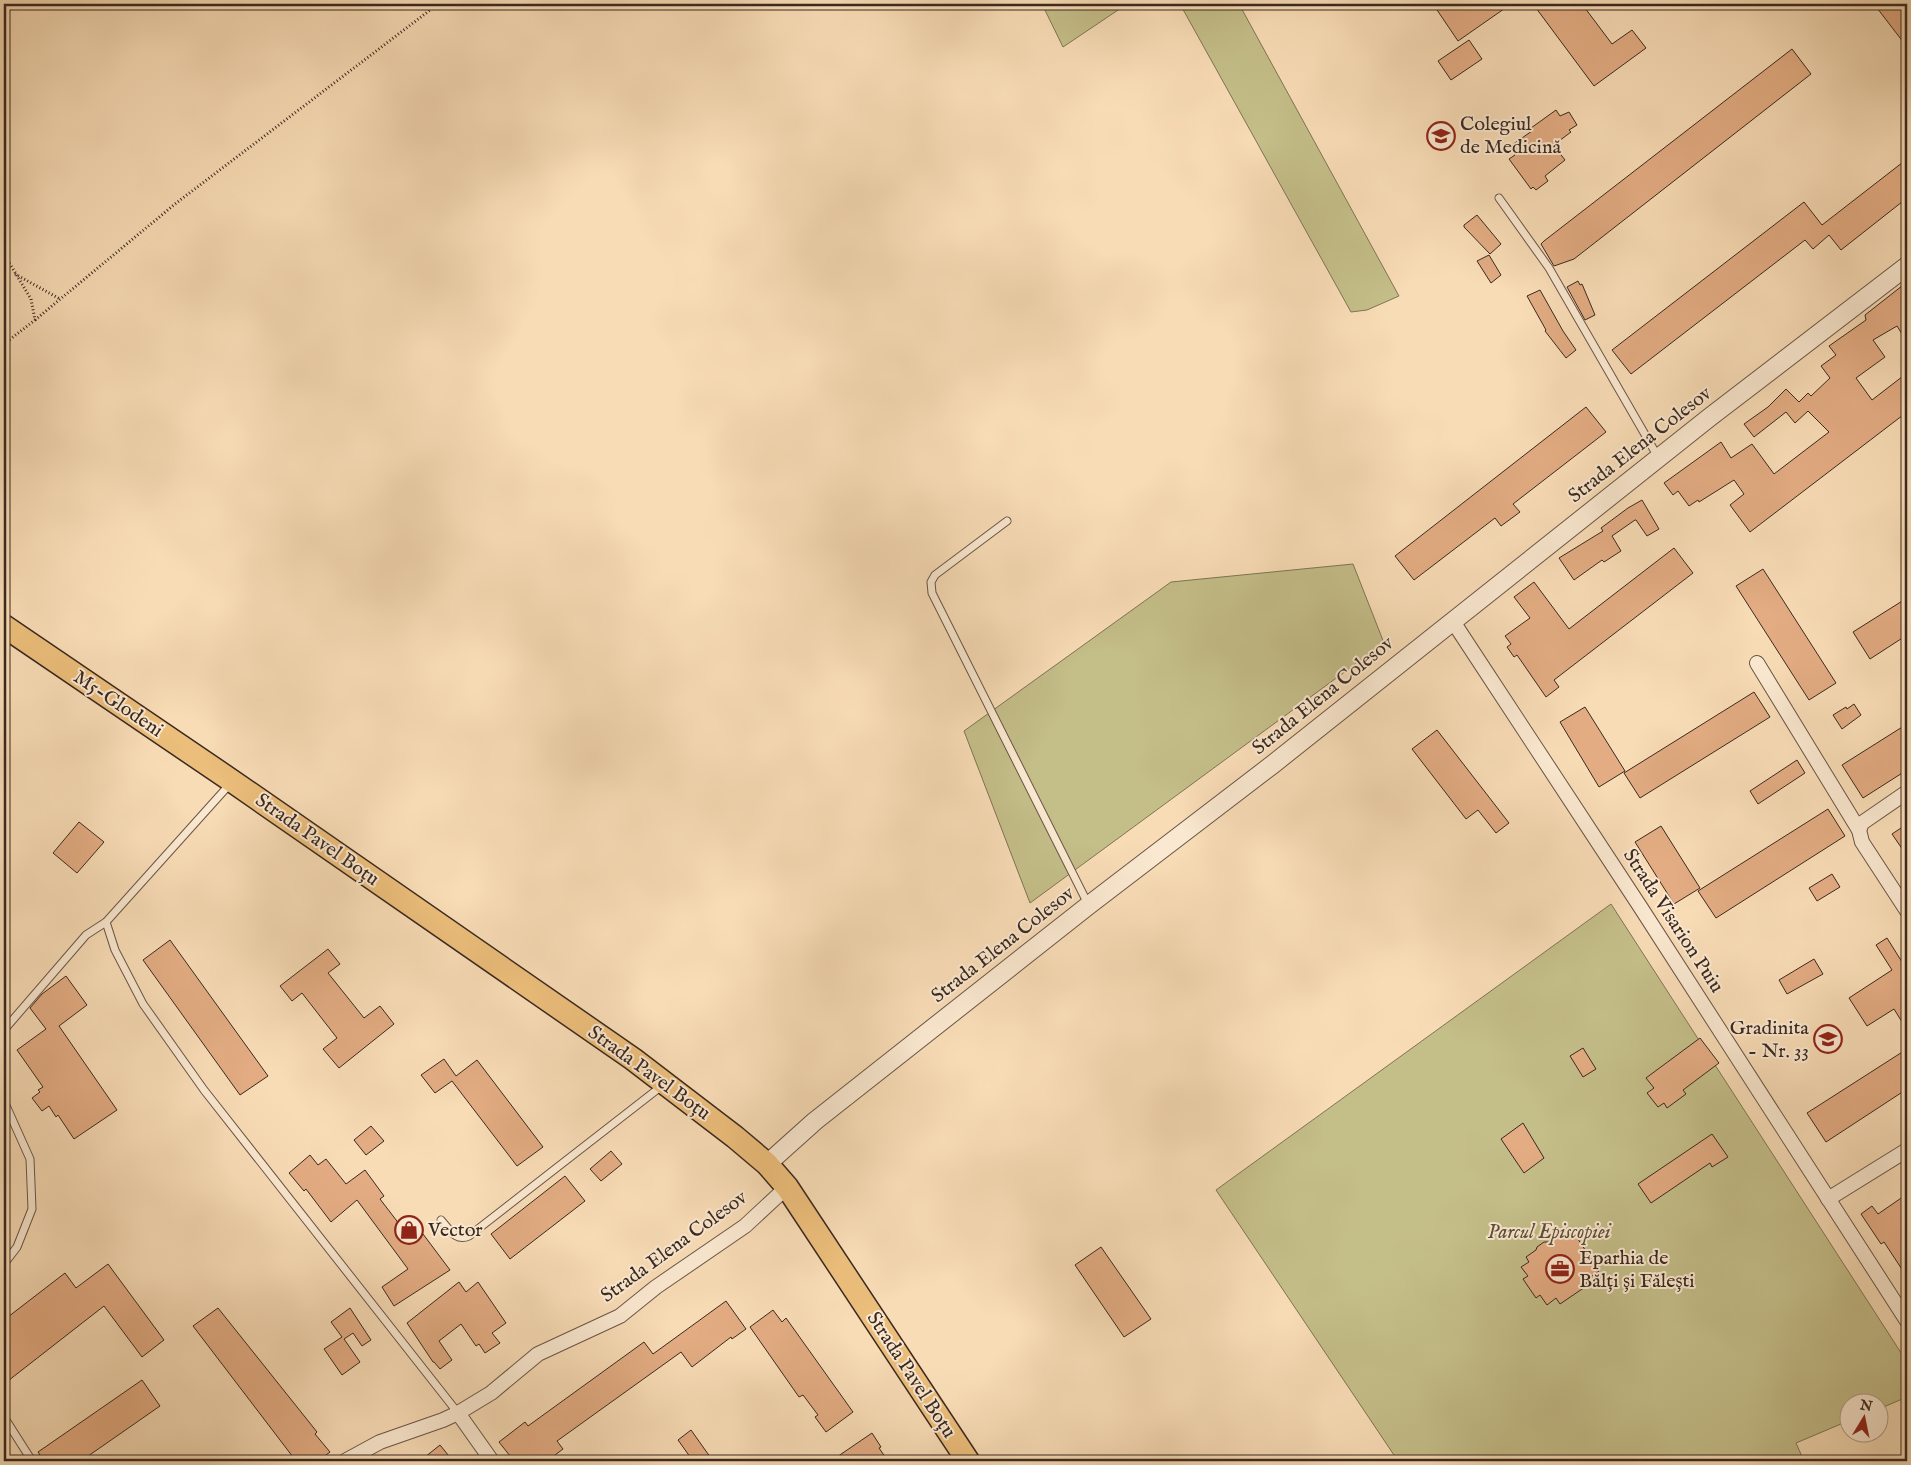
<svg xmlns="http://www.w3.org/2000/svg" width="1911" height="1465" font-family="'IM FELL English',serif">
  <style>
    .green { fill: #c4be89; stroke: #7f7454 }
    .building { fill: #e3ac83; stroke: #3a2920 }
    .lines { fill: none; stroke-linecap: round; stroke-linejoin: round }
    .service-casing { stroke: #6a5646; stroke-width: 9 }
    .minor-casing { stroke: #6a5646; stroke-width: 16 }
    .tertiary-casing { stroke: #6a5646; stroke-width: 20 }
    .primary-casing { stroke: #3a2920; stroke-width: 25 }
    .path { stroke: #3a2920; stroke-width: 3; stroke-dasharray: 1 2.5; stroke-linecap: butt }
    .service { stroke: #fae8d0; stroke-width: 7 }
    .minor { stroke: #fae8d0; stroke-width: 14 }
    .tertiary { stroke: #fae8d0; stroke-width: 18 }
    .primary { stroke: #ecbe7b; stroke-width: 22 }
    .labels { text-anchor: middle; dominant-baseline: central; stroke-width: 4; stroke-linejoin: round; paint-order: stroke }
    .poi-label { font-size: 20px; fill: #3a2920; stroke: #fae8d0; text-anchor: start }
    .street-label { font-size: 20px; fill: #3a2920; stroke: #fae8d0 }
    .park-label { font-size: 20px; font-style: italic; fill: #5c4e3a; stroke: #fae8d0 }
  </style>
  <rect width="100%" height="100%" fill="#f8dcb6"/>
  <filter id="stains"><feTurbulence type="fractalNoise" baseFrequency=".004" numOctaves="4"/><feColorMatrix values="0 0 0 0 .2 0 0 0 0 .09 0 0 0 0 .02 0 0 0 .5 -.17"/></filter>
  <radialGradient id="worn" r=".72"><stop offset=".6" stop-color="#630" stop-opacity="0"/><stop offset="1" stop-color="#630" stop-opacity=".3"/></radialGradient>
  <g class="green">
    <polygon points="1042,4 1127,4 1063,47"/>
    <polygon points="1180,4 1239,4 1399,296 1367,310 1351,312"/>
    <polygon points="1353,564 1384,643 1030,903 964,731 1171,582"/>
    <polygon points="1611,904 1907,1362 1907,1397 1879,1409 1878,1402 1848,1402 1848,1421 1796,1443 1804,1461 1398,1461 1216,1190"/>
  </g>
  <g class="building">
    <polygon points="1433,4 1511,4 1458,41"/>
    <polygon points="1533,4 1582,4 1612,44 1632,30 1646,48 1594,86"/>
    <polygon points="1874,4 1907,4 1907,47"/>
    <polygon points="1469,40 1482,59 1451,80 1438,61"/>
    <polygon points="1792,49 1811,74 1574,259 1554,266 1541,244 1544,241"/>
    <polygon points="1556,110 1560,116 1569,112 1577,125 1569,130 1571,132 1555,144 1556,146 1555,147 1565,160 1545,176 1548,181 1536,190 1533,187 1531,189 1509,159 1515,155 1509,147 1532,131 1531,128"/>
    <polygon points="1907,159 1907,198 1841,250 1829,235 1813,249 1805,240 1631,374 1612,350 1804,202 1822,225"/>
    <polygon points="1477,215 1501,244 1490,254 1464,227 1464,225"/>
    <polygon points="1489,255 1501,275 1491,283 1477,261"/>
    <polygon points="1578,281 1580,285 1582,284 1595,315 1585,320 1567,287"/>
    <polygon points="1907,282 1907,342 1897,326 1873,340 1885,357 1856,378 1872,400 1907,373 1907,412 1750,532 1730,505 1744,494 1734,480 1699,502 1698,500 1689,506 1678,491 1673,495 1664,483 1721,442 1731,458 1752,444 1774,474 1829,432 1808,411 1795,423 1786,412 1754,437 1744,424 1768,407 1786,389 1799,402 1808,393 1811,396 1830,378 1821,366 1836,355 1829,346 1866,320 1865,315"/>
    <polygon points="1540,290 1563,331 1576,350 1566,358 1545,331 1546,330 1527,296"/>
    <polygon points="1586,407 1606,432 1513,504 1520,512 1501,526 1495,518 1414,580 1395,556"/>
    <polygon points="1642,500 1659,529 1647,536 1636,520 1635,520 1612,536 1621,551 1604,562 1602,560 1574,580 1559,558 1603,531 1601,528 1628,508"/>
    <polygon points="1674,548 1693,573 1554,680 1559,687 1546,697 1517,655 1514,657 1507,647 1511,644 1505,636 1530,618 1514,597 1534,582 1569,629"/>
    <polygon points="1763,569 1836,683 1809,700 1736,586"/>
    <polygon points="1907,598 1907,635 1870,659 1853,632"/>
    <polygon points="1754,692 1770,717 1640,798 1624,773"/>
    <polygon points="1854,704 1861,715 1842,729 1833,715 1846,707 1847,709"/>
    <polygon points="1585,707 1625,771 1599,787 1560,722"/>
    <polygon points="1907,724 1907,770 1863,798 1842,765"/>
    <polygon points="1437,730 1509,823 1496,833 1478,810 1466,819 1412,749"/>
    <polygon points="1797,760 1805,773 1758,804 1750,791"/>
    <polygon points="1828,809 1845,836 1716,918 1698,891"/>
    <polygon points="79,822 104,842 77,873 53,853"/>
    <polygon points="1907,824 1907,856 1892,834"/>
    <polygon points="1661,826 1700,888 1674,904 1635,842"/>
    <polygon points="1832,874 1840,887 1817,901 1809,888"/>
    <polygon points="1887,938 1907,970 1907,1030 1894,1009 1867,1026 1849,998 1892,970 1876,945"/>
    <polygon points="170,940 268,1076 240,1095 143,960"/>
    <polygon points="328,949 340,964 328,973 364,1018 380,1006 394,1024 339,1068 323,1049 337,1038 302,993 292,1001 280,986"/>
    <polygon points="1814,959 1823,974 1787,994 1779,980"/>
    <polygon points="66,976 87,1005 59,1026 117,1110 74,1139 58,1115 56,1117 49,1106 42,1111 32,1098 40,1092 38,1090 43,1087 17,1050 46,1029 30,1008 42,994"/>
    <polygon points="1700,1038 1719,1063 1683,1090 1686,1094 1667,1108 1664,1103 1658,1107 1647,1093 1654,1088 1646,1078"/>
    <polygon points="1583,1048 1596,1069 1583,1077 1570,1056"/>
    <polygon points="1907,1049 1907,1089 1826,1142 1807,1113"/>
    <polygon points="444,1059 456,1076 477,1060 543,1147 517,1166 452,1081 435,1093 421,1075"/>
    <polygon points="1523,1123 1544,1158 1524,1173 1501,1139"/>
    <polygon points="371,1126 384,1141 366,1155 354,1140"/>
    <polygon points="1712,1134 1728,1157 1712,1167 1710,1163 1651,1203 1638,1184"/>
    <polygon points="611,1151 622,1164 601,1181 590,1169"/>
    <polygon points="310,1155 318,1165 326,1159 346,1184 365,1170 384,1196 380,1199 413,1242 423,1234 450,1270 394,1306 382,1287 408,1269 357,1200 331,1222 306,1189 304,1191 289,1173"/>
    <polygon points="565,1176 585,1201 510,1259 491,1234"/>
    <polygon points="1907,1194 1907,1277 1884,1242 1881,1244 1861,1214 1872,1206 1878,1214"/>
    <polygon points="1572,1230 1599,1271 1585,1281 1588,1285 1560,1304 1556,1298 1547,1305 1540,1295 1536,1298 1523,1279 1528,1276 1521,1267 1529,1262 1526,1257 1536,1250 1537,1247 1544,1242 1549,1242 1565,1231 1567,1233"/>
    <polygon points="1101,1247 1151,1319 1124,1337 1075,1265"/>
    <polygon points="108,1264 164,1340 142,1357 104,1306 4,1384 4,1320 65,1273 76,1288"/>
    <polygon points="459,1282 466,1292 478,1282 506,1323 492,1333 500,1343 485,1353 479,1344 476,1346 461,1324 439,1341 452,1360 440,1369 434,1362 433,1362 407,1323"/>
    <polygon points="726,1301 746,1329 732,1339 731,1337 692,1367 681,1352 557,1441 563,1449 547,1461 514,1461 499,1442 525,1422 528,1426 644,1342 653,1354"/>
    <polygon points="218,1308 317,1432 315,1434 330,1452 318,1461 296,1461 193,1326"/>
    <polygon points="350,1308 371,1340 362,1346 353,1333 344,1339 360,1362 342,1375 324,1349 342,1337 331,1322"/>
    <polygon points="773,1310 782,1322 786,1318 853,1412 826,1432 815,1417 818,1415 803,1395 799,1397 750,1327"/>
    <polygon points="142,1380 160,1406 81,1461 44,1461 38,1452"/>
    <polygon points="691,1430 713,1461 693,1461 678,1440"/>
    <polygon points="872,1433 881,1447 879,1448 888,1461 831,1461"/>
    <polygon points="440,1445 453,1461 420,1461"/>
  </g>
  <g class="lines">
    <defs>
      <g id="service">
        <polyline points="1499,198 1549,268 1658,457"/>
        <polyline points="1007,521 935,575 931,582 932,593 1088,904"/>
        <polyline points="106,922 115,950 143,1004 204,1090 458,1413"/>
        <polyline points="4,1030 86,935 106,922 230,784"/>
        <polyline points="4,1101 30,1159 32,1209 17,1247 4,1264"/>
        <path d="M 441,1220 C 450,1230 456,1242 469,1236 L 663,1085"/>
        <polyline points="4,1417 32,1461"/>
      </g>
      <g id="minor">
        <polyline points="1452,620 1641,908 1907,1321"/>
        <polyline points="1757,663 1859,830 1862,842 1907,911"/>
        <polyline points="1859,830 1862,823 1907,792"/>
        <polyline points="1828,1199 1907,1150"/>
        <polyline points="458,1413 492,1461"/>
        <polyline points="345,1461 380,1442 443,1420 458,1413 491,1393 538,1354 620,1316 656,1287 745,1226 787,1187"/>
      </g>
      <polyline id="tertiary" points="767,1164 815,1121 1089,905 1272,765 1710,417 1907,266"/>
      <polyline id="primary" points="4,626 232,781 633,1059 735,1137 767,1164 787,1187 968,1461"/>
    </defs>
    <use href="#service" class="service-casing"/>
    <use href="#minor" class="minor-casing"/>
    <use href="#tertiary" class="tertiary-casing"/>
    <use href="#primary" class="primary-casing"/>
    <g class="path">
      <polyline points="4,254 31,299 35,320 4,344"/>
      <polyline points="15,274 60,299"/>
      <polyline points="35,320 175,204 438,4"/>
    </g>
    <use href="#service" class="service"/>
    <use href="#minor" class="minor"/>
    <use href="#tertiary" class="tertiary"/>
    <use href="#primary" class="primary"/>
  </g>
  <defs>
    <symbol id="university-ring" viewBox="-11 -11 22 22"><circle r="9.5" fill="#fae8d0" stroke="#8f2418" stroke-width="1.5"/><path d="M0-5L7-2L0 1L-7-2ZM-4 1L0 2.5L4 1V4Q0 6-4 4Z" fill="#8f2418"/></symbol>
    <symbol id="school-ring" viewBox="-11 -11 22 22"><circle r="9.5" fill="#fae8d0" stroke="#8f2418" stroke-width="1.5"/><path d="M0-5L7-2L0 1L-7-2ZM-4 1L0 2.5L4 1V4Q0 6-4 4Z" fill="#8f2418"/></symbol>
    <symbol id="shop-ring" viewBox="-11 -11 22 22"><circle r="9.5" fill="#fae8d0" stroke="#8f2418" stroke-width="1.5"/><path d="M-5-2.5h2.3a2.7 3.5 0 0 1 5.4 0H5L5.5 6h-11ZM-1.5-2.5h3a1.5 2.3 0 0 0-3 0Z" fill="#8f2418"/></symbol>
    <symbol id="office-ring" viewBox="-11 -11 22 22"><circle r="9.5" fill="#fae8d0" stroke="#8f2418" stroke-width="1.5"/><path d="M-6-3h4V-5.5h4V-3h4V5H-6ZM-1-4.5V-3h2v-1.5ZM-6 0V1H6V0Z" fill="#8f2418"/></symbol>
  </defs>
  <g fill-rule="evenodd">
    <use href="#university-ring" x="1425" y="120" width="32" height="32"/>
    <use href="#school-ring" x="1812" y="1023" width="32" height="32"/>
    <use href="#shop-ring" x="393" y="1214" width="32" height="32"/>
    <use href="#office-ring" x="1544" y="1253" width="32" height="32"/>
  </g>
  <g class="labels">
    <g class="poi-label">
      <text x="1460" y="124">Colegiul<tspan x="1460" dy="23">de Medicină</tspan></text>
      <text x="1809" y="1028" text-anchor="end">Gradinita<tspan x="1809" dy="23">- Nr. 33</tspan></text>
      <text x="428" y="1230">Vector</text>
      <text x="1579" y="1258">Eparhia de<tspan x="1579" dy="23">Bălți și Fălești</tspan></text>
    </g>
    <g class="street-label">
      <text transform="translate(1640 445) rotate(-38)">Strada Elena Colesov</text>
      <text transform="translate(1323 696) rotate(-39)">Strada Elena Colesov</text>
      <text transform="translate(118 704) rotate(34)">M5-Glodeni</text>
      <text transform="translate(317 840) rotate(35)">Strada Pavel Boțu</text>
      <text transform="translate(1673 921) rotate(57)">Strada Visarion Puiu</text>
      <text transform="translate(1003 945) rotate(-38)">Strada Elena Colesov</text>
      <text transform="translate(649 1073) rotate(36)">Strada Pavel Boțu</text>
      <text transform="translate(674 1247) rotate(-36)">Strada Elena Colesov</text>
      <text transform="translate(911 1375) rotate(57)">Strada Pavel Boțu</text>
    </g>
    <g class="park-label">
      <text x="1549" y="1232">Parcul Episcopiei</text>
    </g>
  </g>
  <rect width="1911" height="1465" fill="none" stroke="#f8dcb6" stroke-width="20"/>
  <rect x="5" y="5" width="1901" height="1455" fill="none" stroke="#3a2920" stroke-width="2.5"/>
  <rect x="10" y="10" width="1891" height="1445" fill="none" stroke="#3a2920"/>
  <g transform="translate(1864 1418) rotate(10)"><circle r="24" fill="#fae8d0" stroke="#ad9c8a"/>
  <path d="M0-4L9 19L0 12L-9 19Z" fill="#8f2418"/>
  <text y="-8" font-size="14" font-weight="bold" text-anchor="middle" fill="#3a2920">N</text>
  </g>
  <rect width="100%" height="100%" filter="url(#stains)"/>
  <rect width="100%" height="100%" fill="url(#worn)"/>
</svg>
